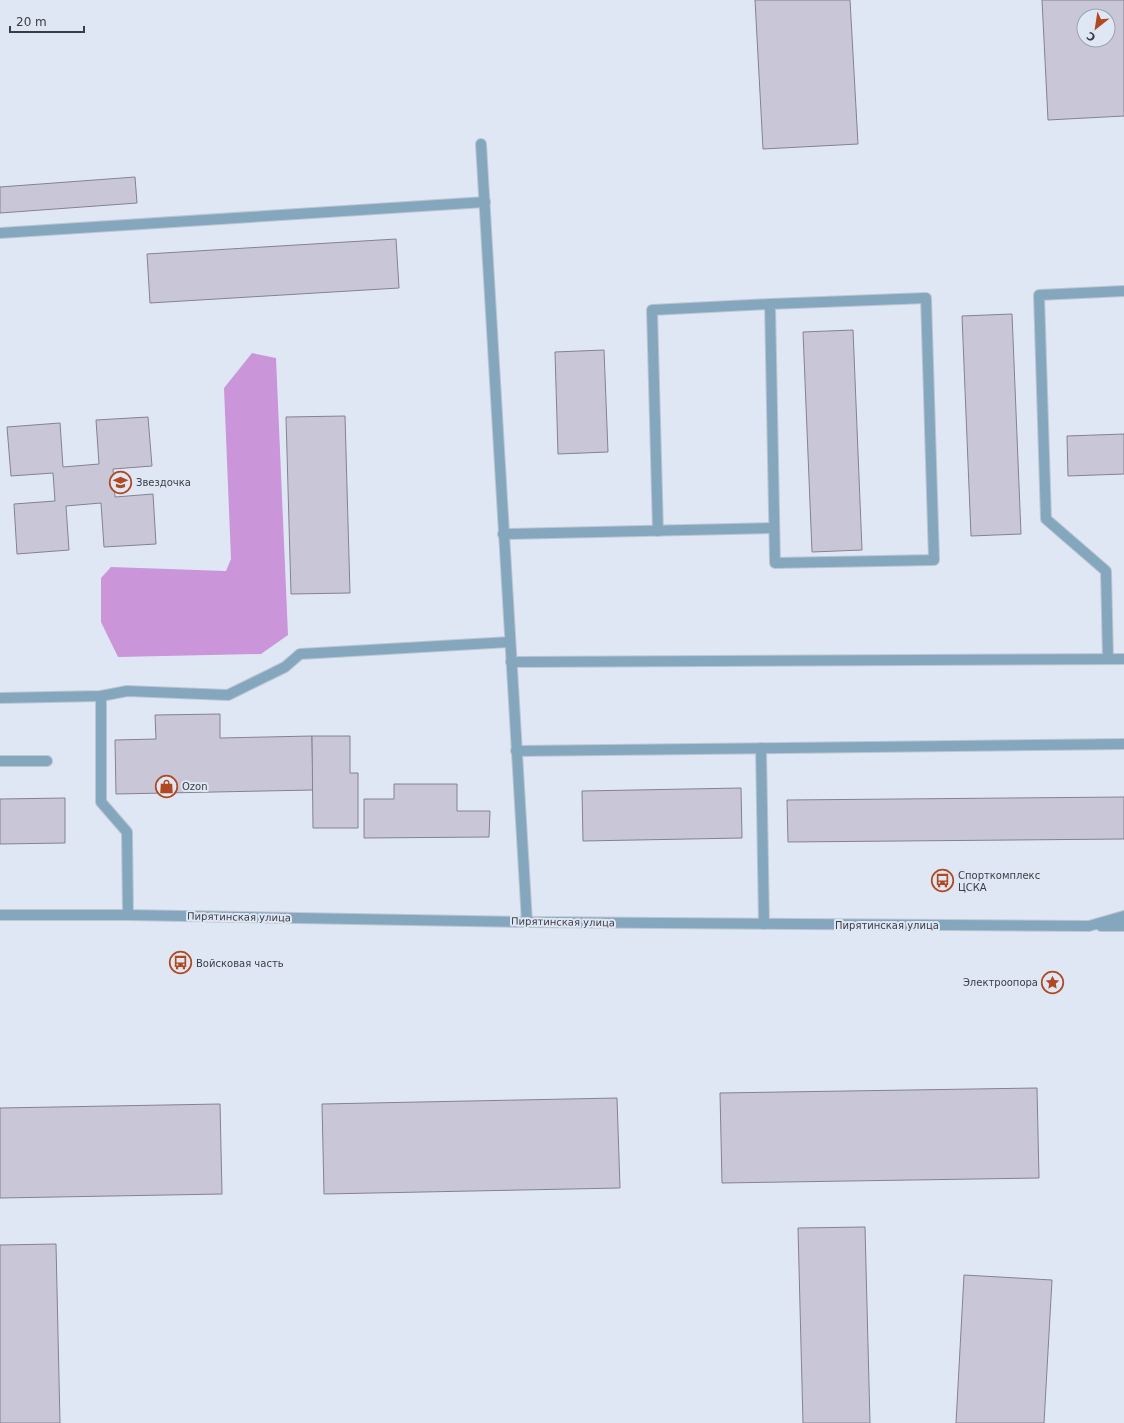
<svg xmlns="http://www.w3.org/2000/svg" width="1124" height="1423" font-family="'DejaVu Sans',sans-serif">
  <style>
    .forest { fill: #ca96d9 }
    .building { fill: #c9c7d7; stroke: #848290; fill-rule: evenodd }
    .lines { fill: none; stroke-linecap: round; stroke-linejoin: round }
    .minor-casing { stroke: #bec5d1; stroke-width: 12 }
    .minor { stroke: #85a7bd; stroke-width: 10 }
    .labels { text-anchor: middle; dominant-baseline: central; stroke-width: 4; stroke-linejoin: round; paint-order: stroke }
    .poi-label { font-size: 10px; fill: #3a3d43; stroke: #dfe7f5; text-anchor: start }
    .street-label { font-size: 10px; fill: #3a3d43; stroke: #dfe7f5 }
  </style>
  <rect width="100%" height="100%" fill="#dfe7f5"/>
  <polygon class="forest" points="252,353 276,358 288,635 261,654 118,657 101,622 101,578 111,567 226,571 231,559 224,388"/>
  <g class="building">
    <polygon points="755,0 850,0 858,144 763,149"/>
    <path d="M 1042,0 L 1124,0 L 1124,116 L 1048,120 ZM 1084,16 L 1108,16 L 1108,40 L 1084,40 Z"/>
    <polygon points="135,177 137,203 0,213 0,187"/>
    <polygon points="396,239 399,288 150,303 147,254"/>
    <polygon points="1012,314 1021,534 971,536 962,316"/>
    <polygon points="853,330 862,550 812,552 803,332"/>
    <polygon points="604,350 608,452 558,454 555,352"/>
    <polygon points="345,416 350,593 291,594 286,417"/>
    <polygon points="148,417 152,466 113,469 115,497 153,494 156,544 104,547 101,503 66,506 69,550 17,554 14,504 55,501 53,473 11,476 7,427 60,423 63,467 99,464 96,420"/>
    <polygon points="1124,434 1124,474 1068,476 1067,436"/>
    <polygon points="220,714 220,738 312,736 313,790 116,794 115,740 156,739 155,715"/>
    <polygon points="312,736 350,736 350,773 358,773 358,828 313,828"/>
    <polygon points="394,784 457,784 457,811 490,811 489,837 364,838 364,799 394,799"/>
    <polygon points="741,788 742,838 583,841 582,791"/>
    <polygon points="1124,797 1124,839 788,842 787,800"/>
    <polygon points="65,798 65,843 0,844 0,799"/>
    <polygon points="1037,1088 1039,1178 722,1183 720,1093"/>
    <polygon points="617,1098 620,1188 324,1194 322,1104"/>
    <polygon points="220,1104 222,1194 0,1198 0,1108"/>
    <polygon points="865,1227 870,1423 803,1423 798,1228"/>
    <polygon points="56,1244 60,1423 0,1423 0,1245"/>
    <polygon points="964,1275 1052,1280 1044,1423 956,1423"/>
  </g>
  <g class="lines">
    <defs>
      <g id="minor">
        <polyline points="481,144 527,922"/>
        <polyline points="0,233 485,202"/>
        <polygon points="926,298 934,560 775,563 770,304"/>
        <polyline points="658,531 652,310 770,304"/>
        <polyline points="503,534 774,528"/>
        <polyline points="1108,659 1106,571 1046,519 1039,295 1124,291"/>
        <polyline points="511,662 1124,659"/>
        <polyline points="101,696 101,802 127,832 128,915"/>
        <polyline points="0,698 101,696 127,691 228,695 285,667 300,654 510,642"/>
        <polyline points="761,748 764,924"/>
        <polyline points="516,751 1124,744"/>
        <polyline points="0,761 47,761"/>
        <polyline points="0,915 128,915 527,922 1089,926 1124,916"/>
        <polyline points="1101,926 1124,926"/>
      </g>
    </defs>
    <use href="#minor" class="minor-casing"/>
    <use href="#minor" class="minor"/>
  </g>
  <defs>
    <symbol id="school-ring" viewBox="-11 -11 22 22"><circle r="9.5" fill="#dfe7f5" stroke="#b04920" stroke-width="1.5"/><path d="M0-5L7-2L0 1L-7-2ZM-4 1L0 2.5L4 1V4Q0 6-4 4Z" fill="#b04920"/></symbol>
    <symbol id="shop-ring" viewBox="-11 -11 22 22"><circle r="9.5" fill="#dfe7f5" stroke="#b04920" stroke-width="1.5"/><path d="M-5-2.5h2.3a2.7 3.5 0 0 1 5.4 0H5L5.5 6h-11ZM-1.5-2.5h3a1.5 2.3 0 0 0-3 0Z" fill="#b04920"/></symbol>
    <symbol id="bus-ring" viewBox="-11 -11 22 22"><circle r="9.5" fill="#dfe7f5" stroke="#b04920" stroke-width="1.5"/><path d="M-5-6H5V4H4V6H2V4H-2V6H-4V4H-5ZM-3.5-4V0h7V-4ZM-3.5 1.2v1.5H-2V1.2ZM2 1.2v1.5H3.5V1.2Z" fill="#b04920"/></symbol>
    <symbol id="sight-ring" viewBox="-11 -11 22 22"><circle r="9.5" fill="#dfe7f5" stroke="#b04920" stroke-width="1.5"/><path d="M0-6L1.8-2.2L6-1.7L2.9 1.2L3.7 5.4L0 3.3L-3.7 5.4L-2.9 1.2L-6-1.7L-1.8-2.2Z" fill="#b04920"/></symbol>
  </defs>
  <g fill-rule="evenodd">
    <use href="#school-ring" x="108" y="470" width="25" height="25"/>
    <use href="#shop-ring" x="154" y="774" width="25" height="25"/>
    <use href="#bus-ring" x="930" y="868" width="25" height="25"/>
    <use href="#bus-ring" x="168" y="950" width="25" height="25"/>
    <use href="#sight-ring" x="1040" y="970" width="25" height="25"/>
  </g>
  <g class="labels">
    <g class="poi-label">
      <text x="136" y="482">Звездочка</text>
      <text x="182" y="786">Ozon</text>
      <text x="958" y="875">Спорткомплекс<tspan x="958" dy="12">ЦСКА</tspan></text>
      <text x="196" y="963">Войсковая часть</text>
      <text x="1038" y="982" text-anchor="end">Электроопора</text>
    </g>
    <g class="street-label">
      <text transform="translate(239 917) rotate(1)">Пирятинская улица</text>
      <text transform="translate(563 922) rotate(1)">Пирятинская улица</text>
      <text x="887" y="925">Пирятинская улица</text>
    </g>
  </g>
  <g transform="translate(1096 28) rotate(210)"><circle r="19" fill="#dfe7f5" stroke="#9da3ae"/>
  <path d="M0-3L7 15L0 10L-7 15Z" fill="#b04920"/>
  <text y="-6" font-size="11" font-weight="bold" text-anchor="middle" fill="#3a3d43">С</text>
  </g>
  <path d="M10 26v6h74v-6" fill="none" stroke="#3a3d43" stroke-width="2"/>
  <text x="16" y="26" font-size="12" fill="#3a3d43" stroke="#dfe7f5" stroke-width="3" paint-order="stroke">20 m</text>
</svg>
